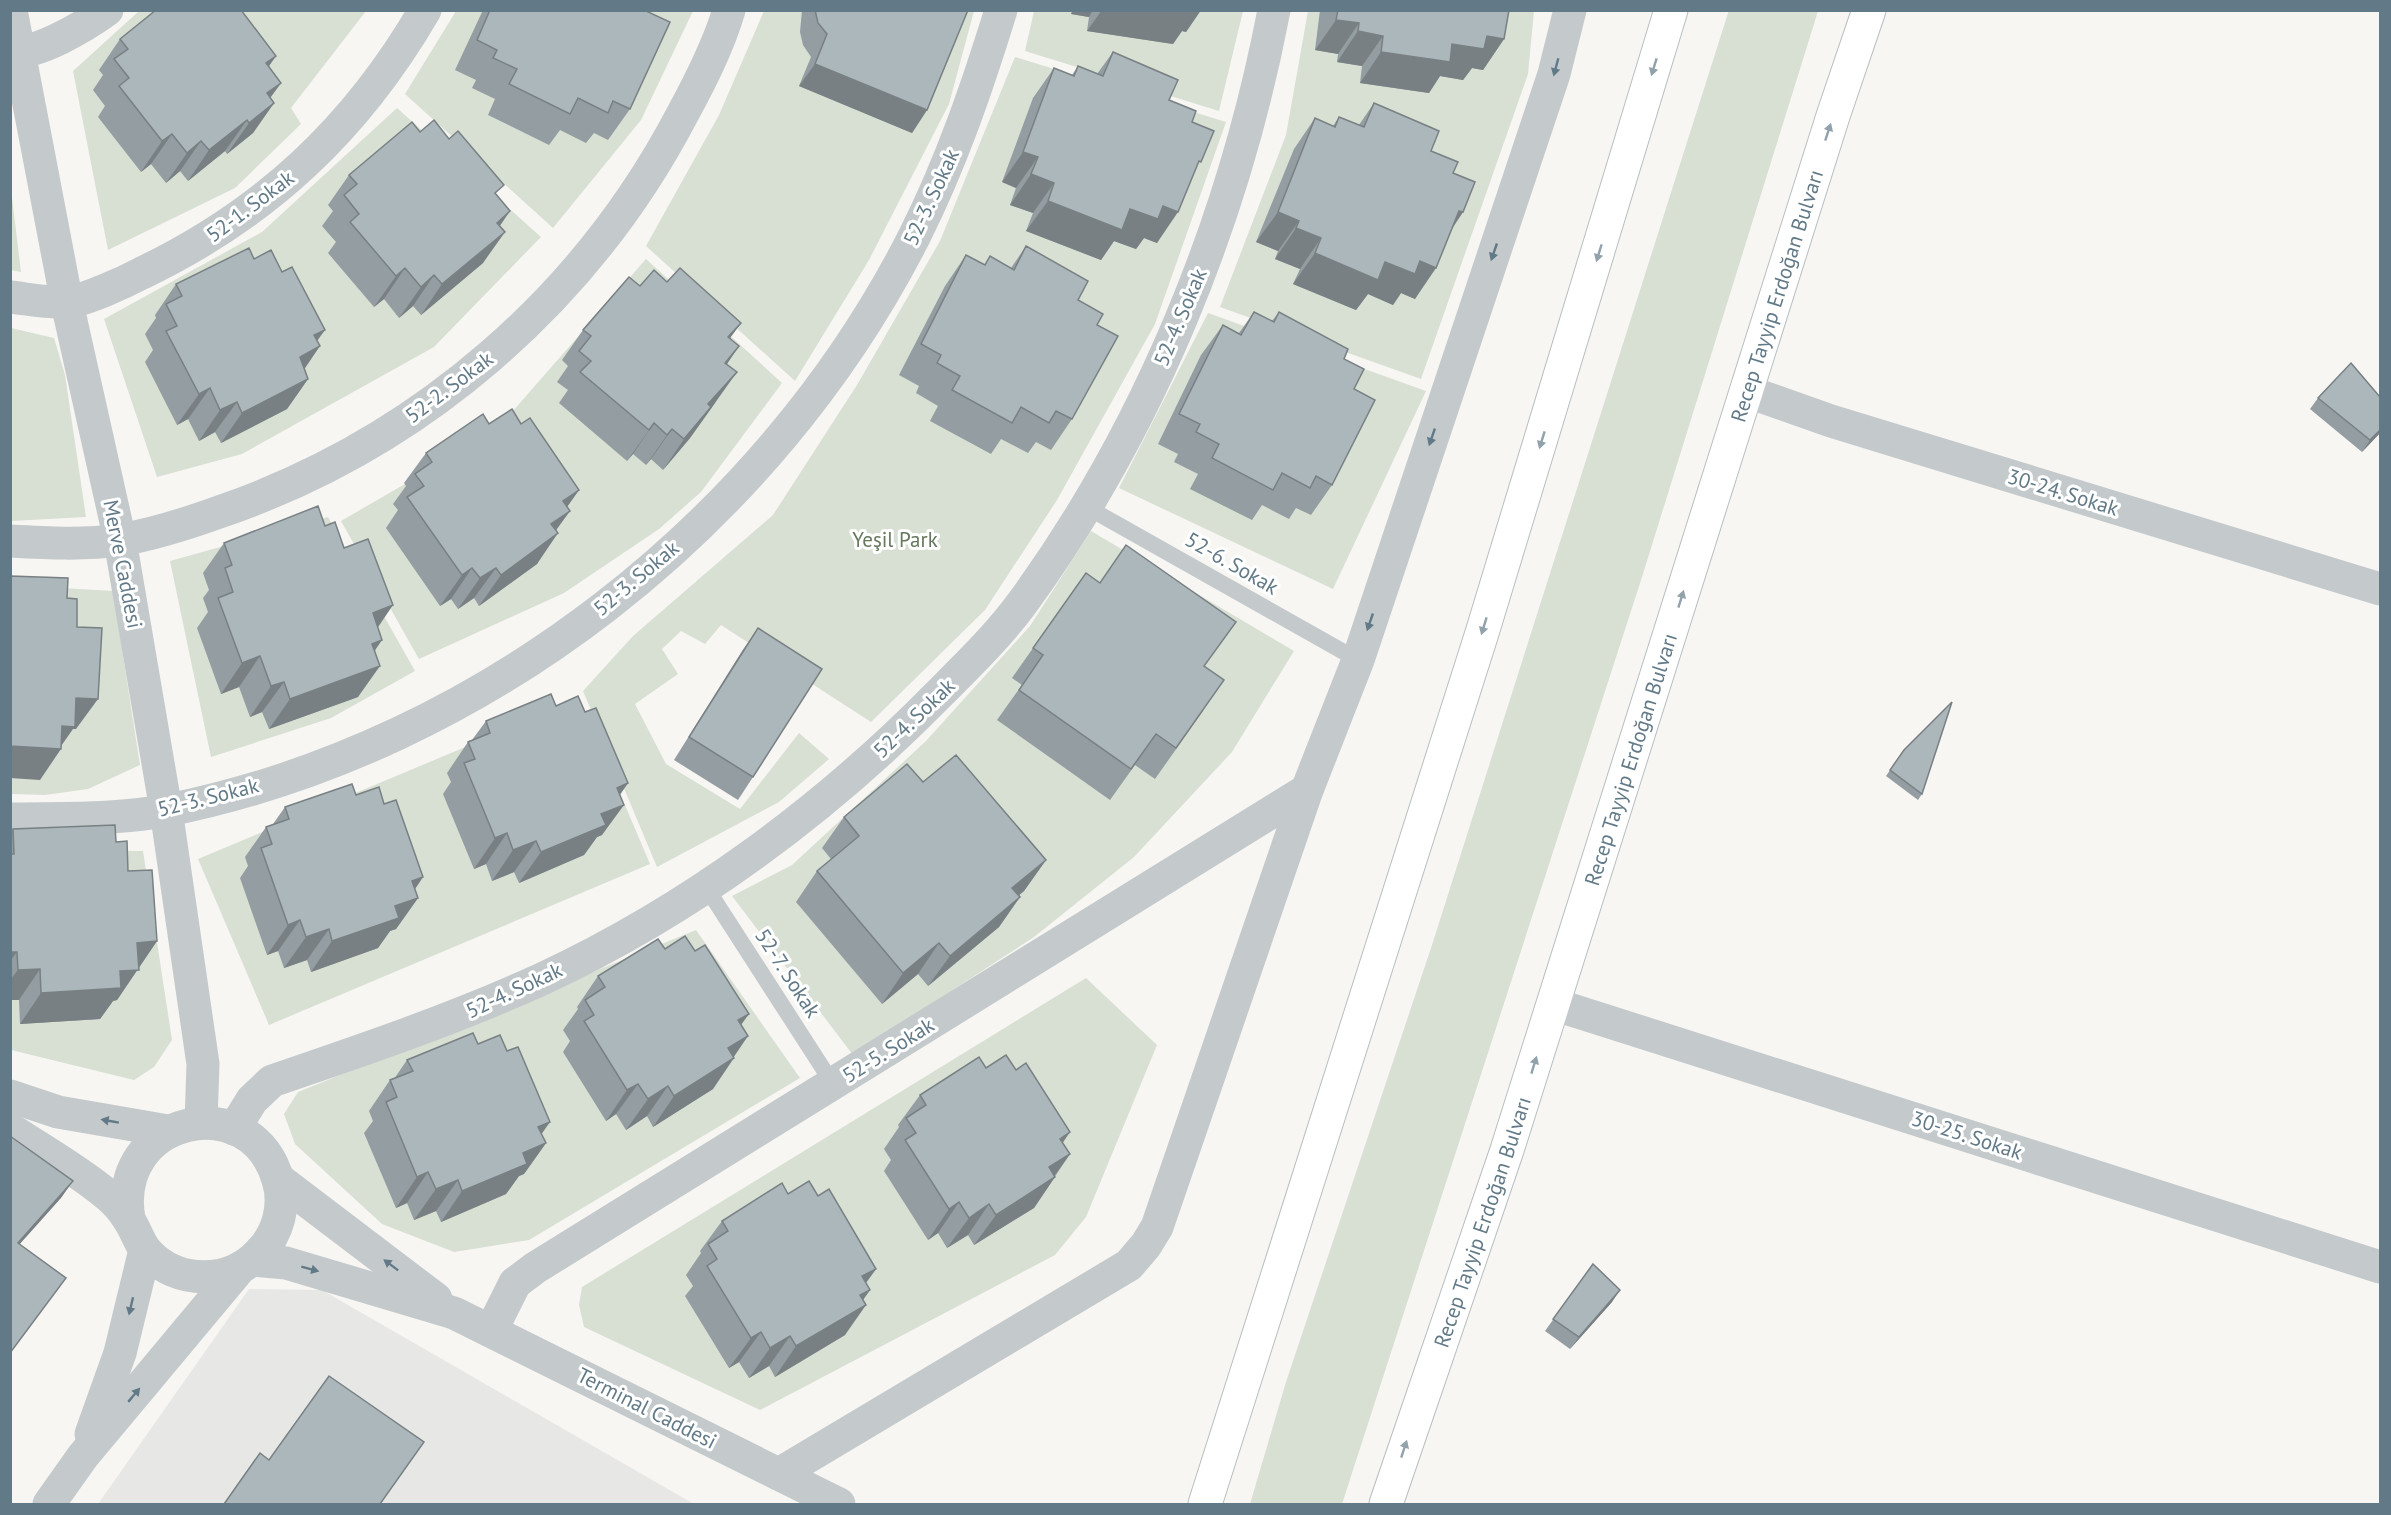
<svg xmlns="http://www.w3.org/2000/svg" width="2391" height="1515" font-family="'PT Sans',sans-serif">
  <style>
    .built { fill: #e7e8e6 }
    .green { fill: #d8dfd3 }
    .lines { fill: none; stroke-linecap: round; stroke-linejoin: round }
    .secondary-casing { stroke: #b8bec2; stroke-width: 35 }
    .lane { stroke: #c4c9cc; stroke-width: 16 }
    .street { stroke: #c4c9cc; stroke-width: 33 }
    .secondary { stroke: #fff; stroke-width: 33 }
    .wall { fill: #949da1 }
    .shaded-wall { fill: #788083 }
    .building { fill: #acb7bb; stroke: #788083; stroke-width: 1.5 }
    .oneway { fill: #627a87 }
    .oneway2 { fill: #91a2ab }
    .labels { text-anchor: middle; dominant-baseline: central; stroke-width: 6; stroke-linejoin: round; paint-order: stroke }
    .street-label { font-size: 21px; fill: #627a87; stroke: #fff }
    .park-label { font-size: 21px; fill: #66785e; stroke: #fff }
  </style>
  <rect width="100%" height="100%" fill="#f7f6f3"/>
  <polygon class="built" points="249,1289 322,1290 694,1504 98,1504"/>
  <g class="green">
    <polygon points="1729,10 1818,11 1642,577 1342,1504 1250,1504 1286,1382 1432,945"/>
    <polygon points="139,11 366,11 291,108 301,124 235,188 108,250 73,71"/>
    <polygon points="456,11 693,11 641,120 553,228 405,94"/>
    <polygon points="764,11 974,11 949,104 869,260 795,381 646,246 719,115"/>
    <polygon points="1034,11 1243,11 1219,111 1025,51"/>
    <polygon points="1308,11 1534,11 1528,74 1421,379 1220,307 1286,135"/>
    <polygon points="1015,57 1226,122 1155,324 1057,500 985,610 871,722 721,625 705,644 681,631 662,649 678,674 635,704 666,764 740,809 799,733 829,759 779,802 657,867 583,691 633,636 773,515 857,385 940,241"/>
    <polygon points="397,108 541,237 434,347 242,454 157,477 104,319 262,232"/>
    <polygon points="10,189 11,189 21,272 11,270"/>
    <polygon points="646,259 782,383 701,492 659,529 564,593 419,659 341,521 467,448 512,412"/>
    <polygon points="1208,313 1426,391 1333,589 1119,488"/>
    <polygon points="11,328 54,338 65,375 86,517 11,521"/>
    <polygon points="328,517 415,671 331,718 211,757 170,561"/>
    <polygon points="1091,531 1294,651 1232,752 1134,857 1034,937 853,1055 732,896 792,865 926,741 1030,626"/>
    <polygon points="10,585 113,591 140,765 88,789 45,795 11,794"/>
    <polygon points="580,699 650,864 269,1025 198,859"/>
    <polygon points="11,850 143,851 172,1040 154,1067 134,1080 11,1050"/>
    <polygon points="696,930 800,1078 529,1240 454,1252 382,1224 295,1144 284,1114 298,1092"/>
    <polygon points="1086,978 1157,1045 1086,1217 1055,1255 760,1410 584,1327 579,1305 582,1287"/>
  </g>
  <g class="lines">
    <defs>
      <g id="secondary">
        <polyline points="1205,1504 1482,633 1671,10"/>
        <path id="s1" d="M 1386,1504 L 1507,1150 L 1833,116 L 1869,10"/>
      </g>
    </defs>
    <use href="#secondary" class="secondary-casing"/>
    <g class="lane">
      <polyline points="1085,506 1358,660"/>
      <polyline points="706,887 833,1084"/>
    </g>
    <g class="street">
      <polyline points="11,10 67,303 120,540 166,810 203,1064 201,1122"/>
      <path d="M 10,52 C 37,55 85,26 107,10"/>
      <path d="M 10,297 C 28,299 47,303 65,302 C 82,302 125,282 142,273 C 265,214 356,129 425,10"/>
      <polyline points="1746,391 1831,421 2380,589"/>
      <path d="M 10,541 C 46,543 85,545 120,540 C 155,534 189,523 222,511 C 419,443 585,300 682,115 C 700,82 718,47 729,10"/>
      <path d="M 10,819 C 62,818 118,820 169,810 C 484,746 770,522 915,235 C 951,163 977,88 1001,10"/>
      <polyline points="1553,1004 2380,1267"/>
      <polyline points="10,1096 58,1112 168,1131"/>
      <path d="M 10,1129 C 42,1150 76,1169 105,1193 C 114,1200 123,1210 129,1220 C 136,1230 139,1243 147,1252 C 177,1285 230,1285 260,1252 C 278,1234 286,1205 278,1180 C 251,1085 111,1117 129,1219"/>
      <path d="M 234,1129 L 252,1100 L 272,1081 C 363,1050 454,1019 542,979 C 690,910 825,810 939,694 C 968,665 999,635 1023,602 C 1149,429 1234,220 1274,10"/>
      <polyline points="278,1179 436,1299"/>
      <polyline points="253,1260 286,1263 454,1313 839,1504"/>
      <polyline points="491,1331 515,1283 535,1268 1307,790"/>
      <polyline points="91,1434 120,1353 145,1250"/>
      <polyline points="779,1474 1129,1265 1146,1245 1157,1227 1307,790 1358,660 1554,74 1570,10"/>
      <polyline points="49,1504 83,1456 240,1268"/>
    </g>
    <use href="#secondary" class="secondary"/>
  </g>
  <g class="wall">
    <polygon points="483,10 649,10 630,109 608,140 594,133 586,143 560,130 549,145 488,115 495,99 472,88 476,80 455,70"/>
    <polygon points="802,10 968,10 927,110 912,133 799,86 811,57 803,45 800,32"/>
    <polygon points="1072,10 1201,10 1186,32 1182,31 1173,44 1087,31 1089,17 1071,14"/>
    <polygon points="1320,10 1509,10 1504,39 1483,70 1472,68 1463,80 1440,76 1429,93 1360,83 1362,66 1337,62 1338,54 1315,50"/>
    <polygon points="120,39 276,56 269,66 281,83 270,98 274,103 253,133 227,154 225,151 188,181 180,171 166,183 151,164 141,172 98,117 105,106 93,90 103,75 99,70"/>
    <polygon points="1113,52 1169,100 1192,122 1194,171 1157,243 1144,238 1136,249 1114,241 1101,260 1026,231 1033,213 1010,205 1016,188 1002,182 1033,98 1054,68 1072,75 1078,66 1097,74"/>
    <polygon points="1374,103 1431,151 1453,173 1463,212 1452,229 1415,299 1401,293 1393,305 1368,294 1356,310 1293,284 1300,269 1275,259 1278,251 1256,242 1294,149 1315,118 1333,126 1339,117 1359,125"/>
    <polygon points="420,132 497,195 500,226 483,263 421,315 413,306 399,318 384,299 374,307 328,253 336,242 322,226 333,211 328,205 349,175"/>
    <polygon points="1026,246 1078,300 1097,325 1072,419 1051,450 1036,442 1028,453 1001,439 991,454 930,421 938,406 916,393 919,386 899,375 945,286 966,255 984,265 990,256 1011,268"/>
    <polygon points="254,259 317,341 304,369 308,379 287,409 221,443 215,432 199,441 188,419 177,425 145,362 153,350 145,334 156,318 155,315 176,284"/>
    <polygon points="667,282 741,323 730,338 739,346 727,364 715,403 690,438 663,470 651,459 646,465 633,454 627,461 559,403 568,390 557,382 568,366 562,360 583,330 640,286"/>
    <polygon points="1254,312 1272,321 1279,312 1344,359 1354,389 1332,485 1311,515 1296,508 1289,519 1262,505 1252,520 1190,489 1198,474 1174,462 1178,454 1158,444 1201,355 1223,325 1239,333"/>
    <polygon points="2318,398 2380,433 2362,452 2310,409"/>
    <polygon points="489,424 521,424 579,490 567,507 556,530 537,564 479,606 474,598 458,609 451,599 440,606 386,528 398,510 393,504 406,486 404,483 426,453"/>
    <polygon points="325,526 344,548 378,627 375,652 358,697 269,729 262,712 250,717 239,687 221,694 197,628 208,612 203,598 209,590 203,573 224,543"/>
    <polygon points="1086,573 1205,666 1203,711 1155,779 1135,765 1110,800 997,720 1022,685 1012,678"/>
    <polygon points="758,628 753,777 738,800 674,760 742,651"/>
    <polygon points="556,706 585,712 628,783 620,795 602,835 597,837 584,855 519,883 514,872 492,881 486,864 474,869 443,794 451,782 447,773 468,742 472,740 486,721"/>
    <polygon points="1904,750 1922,794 1918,800 1886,776"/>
    <polygon points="923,782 1046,860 1024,891 1019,895 1020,897 999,927 928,986 918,974 882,1004 796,902 817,871 831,859 822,848 844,817"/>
    <polygon points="356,795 384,804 423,877 415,889 418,898 396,929 390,931 378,948 311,972 307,960 284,968 278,951 267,955 240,878 248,866 245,857 266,827 273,824 285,807"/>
    <polygon points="13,829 116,842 157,941 117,1000 113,1001 100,1019 20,1024 19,1000 10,1000 10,832"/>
    <polygon points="665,949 741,1025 733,1057 713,1089 653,1127 647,1116 626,1130 616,1114 606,1121 563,1052 570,1041 563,1030 578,1009 577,1007 598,976"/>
    <polygon points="478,1044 541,1134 546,1143 524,1174 519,1176 506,1194 441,1222 436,1211 414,1220 407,1203 396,1208 364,1133 373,1121 369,1111 390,1080 394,1079 407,1060"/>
    <polygon points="986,1068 1063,1143 1070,1154 1034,1208 974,1245 968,1235 947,1248 938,1233 928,1240 884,1171 891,1160 884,1149 899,1127 898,1125 920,1095"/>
    <polygon points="788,1194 818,1196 876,1269 866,1283 870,1290 863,1300 845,1335 775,1377 769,1366 749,1378 739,1362 729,1368 685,1296 693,1286 686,1275 701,1253 700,1251 722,1221"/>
    <polygon points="1593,1264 1612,1302 1570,1349 1545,1331"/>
  </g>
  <g class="shaded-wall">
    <polygon points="1074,10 1093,10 1089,17 1071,14"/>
    <polygon points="1102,10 1201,10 1186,32 1182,31 1173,44 1087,31"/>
    <polygon points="1336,20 1359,23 1338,54 1315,50"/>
    <polygon points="1358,31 1383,36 1362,66 1337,62"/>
    <polygon points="1487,36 1504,39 1483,70 1472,68 1463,80 1440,76 1429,93 1360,83 1381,52 1452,44"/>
    <polygon points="276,56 254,87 266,63"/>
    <polygon points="815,64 927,110 912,133 799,86"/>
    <polygon points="281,83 259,113 267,93"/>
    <polygon points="274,103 253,133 227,154 249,123"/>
    <polygon points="247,120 225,151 188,181 209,150"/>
    <polygon points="172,134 151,164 141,172 162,141"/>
    <polygon points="201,141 180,171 166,183 187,153"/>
    <polygon points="1023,152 1038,157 1016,188 1002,182"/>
    <polygon points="1031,174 1054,183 1033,213 1010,205"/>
    <polygon points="1048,201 1130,209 1163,206 1178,212 1157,243 1144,238 1136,249 1114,241 1101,260 1026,231"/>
    <polygon points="510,211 489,242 497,223"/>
    <polygon points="1459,211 1463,212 1442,243"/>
    <polygon points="1278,212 1299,221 1278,251 1256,242"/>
    <polygon points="1296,228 1321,238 1300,269 1275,259"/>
    <polygon points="505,232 483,263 421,315 442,284"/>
    <polygon points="1315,253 1420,261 1436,268 1415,299 1401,293 1393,305 1368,294 1356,310 1293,284"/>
    <polygon points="405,268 384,299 374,307 396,276"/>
    <polygon points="434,275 413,306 399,318 421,287"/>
    <polygon points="741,323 719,353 728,337"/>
    <polygon points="325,330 309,352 320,346 299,377 279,388 314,335"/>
    <polygon points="739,346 718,377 725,363"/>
    <polygon points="737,372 690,438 663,470 708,404"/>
    <polygon points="308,379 287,409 221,443 242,413"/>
    <polygon points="210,388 188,419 177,425 199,394"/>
    <polygon points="237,402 215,432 199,441 220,410"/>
    <polygon points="654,423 633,454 627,461 649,430"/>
    <polygon points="672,429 651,459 646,465 667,435"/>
    <polygon points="2380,430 2380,433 2362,452 2370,440"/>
    <polygon points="579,490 559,518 570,511 549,540 558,533 537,564 479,606 501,575 563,501"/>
    <polygon points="472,568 451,599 440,606 462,575"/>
    <polygon points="496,568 474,598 458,609 480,578"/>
    <polygon points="393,605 372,636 373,613"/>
    <polygon points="382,640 361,671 372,644"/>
    <polygon points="260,656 239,687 221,694 242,663"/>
    <polygon points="380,666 358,697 269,729 290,699"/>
    <polygon points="284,682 262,712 250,717 271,686"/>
    <polygon points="76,698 98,699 76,729 73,729 59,749 61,749 40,780 10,778 10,746"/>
    <polygon points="628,783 608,811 624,805 602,835 597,837 584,855 519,883 541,852 617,788"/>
    <polygon points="507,833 486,864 474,869 495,838"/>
    <polygon points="536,841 514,872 492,881 513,850"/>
    <polygon points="1046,860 1024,891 991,919 1012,888"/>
    <polygon points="423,877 406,902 418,898 396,929 390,931 378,948 311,972 332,941 412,881"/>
    <polygon points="1020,897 999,927 928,986 950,956"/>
    <polygon points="300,920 278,951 267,955 288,925"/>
    <polygon points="329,929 307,960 284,968 306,937"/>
    <polygon points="157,941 117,1000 113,1001 100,1019 20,1024 41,993 137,943"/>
    <polygon points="939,943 918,974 882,1004 903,973"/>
    <polygon points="10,952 17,952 10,961"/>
    <polygon points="40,969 19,1000 10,1000 10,980 18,970"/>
    <polygon points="749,1014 727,1044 738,1020"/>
    <polygon points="748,1036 731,1061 734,1058 713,1089 653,1127 674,1096 728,1048"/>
    <polygon points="638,1084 616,1114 606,1121 627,1090"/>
    <polygon points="668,1086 647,1116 626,1130 648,1099"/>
    <polygon points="550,1122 531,1149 546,1143 524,1174 519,1176 506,1194 441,1222 462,1191 538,1127"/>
    <polygon points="1070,1132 1049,1163 1060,1139"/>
    <polygon points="1070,1154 1052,1179 1055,1177 1034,1208 974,1245 996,1215 1049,1167"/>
    <polygon points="428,1172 407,1203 396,1208 417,1177"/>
    <polygon points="458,1180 436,1211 414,1220 436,1189"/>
    <polygon points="73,1181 61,1198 10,1255 18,1243"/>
    <polygon points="959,1202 938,1233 928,1240 949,1209"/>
    <polygon points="989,1204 968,1235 947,1248 969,1218"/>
    <polygon points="876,1269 854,1299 862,1276"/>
    <polygon points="870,1290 855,1311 866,1305 845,1335 775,1377 796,1346 860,1295"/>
    <polygon points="1620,1290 1612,1302 1570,1349 1579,1337"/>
    <polygon points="761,1332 739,1362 729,1368 751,1338"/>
    <polygon points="790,1336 769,1366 749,1378 770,1348"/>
  </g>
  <g class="building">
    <polygon points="156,10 241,10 276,56 266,63 281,83 267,93 274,103 249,123 247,120 209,150 201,141 187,153 172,134 162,141 119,86 129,78 114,59 128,49 120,39"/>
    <polygon points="490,10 649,10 648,12 670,22 630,109 613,101 608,113 578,98 570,114 509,84 517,69 493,58 497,50 477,40"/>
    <polygon points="815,10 968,10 927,110 815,64 827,34 818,23"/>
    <polygon points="1176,10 1195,10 1195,13"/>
    <polygon points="1338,10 1509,10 1504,39 1487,36 1484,49 1452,44 1450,62 1381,52 1383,36 1358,31 1359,23 1336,20"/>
    <polygon points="1113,52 1178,80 1169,100 1196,111 1192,122 1214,131 1201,162 1199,161 1178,212 1163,206 1158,219 1130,209 1122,230 1048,201 1054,183 1031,174 1038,157 1023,152 1054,68 1074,76 1078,66 1103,76"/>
    <polygon points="1374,103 1439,131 1431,151 1458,162 1453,173 1475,182 1463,212 1459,211 1436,268 1420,261 1415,274 1385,262 1378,280 1315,253 1321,238 1296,228 1299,221 1278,212 1315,118 1335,127 1339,117 1364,127"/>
    <polygon points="434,120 449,139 458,131 504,185 495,193 510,211 497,223 505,232 442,284 434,275 421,287 405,268 396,276 350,222 359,214 344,195 357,184 349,175 412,122 420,132"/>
    <polygon points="1026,246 1088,281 1078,300 1103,314 1097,325 1118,336 1072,419 1056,411 1049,423 1021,407 1012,423 952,390 960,376 937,363 941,355 921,344 966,255 985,265 990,256 1014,270"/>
    <polygon points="249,248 254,259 271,250 282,272 292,267 325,330 314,335 320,346 300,357 308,379 242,413 237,402 220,410 210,388 199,394 166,331 177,326 166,304 182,296 176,284"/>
    <polygon points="680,268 741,323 728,337 739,346 725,363 737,372 708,404 711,407 684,439 672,429 667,435 654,423 649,430 580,372 591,361 579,351 591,336 583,330 629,277 640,286 654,270 667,282"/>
    <polygon points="1254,312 1274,322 1279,312 1348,349 1344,359 1364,369 1354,389 1375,400 1332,485 1316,476 1310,488 1282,473 1273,490 1212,458 1219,444 1196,432 1200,424 1179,414 1223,325 1241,335"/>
    <polygon points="2351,363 2380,397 2380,430 2370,440 2318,398"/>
    <polygon points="512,409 521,424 530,418 579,490 563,501 570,511 551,524 558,533 501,575 496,568 480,578 472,568 462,575 407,497 424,486 415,474 432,462 426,453 483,414 489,424"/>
    <polygon points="318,506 325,526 335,522 344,548 368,539 393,605 373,613 382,640 372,644 380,666 290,699 284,682 271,686 260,656 242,663 218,598 233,592 225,568 232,565 224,543"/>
    <polygon points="1126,545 1236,622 1204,666 1224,680 1176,748 1156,734 1131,769 1019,690 1043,655 1033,648 1086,573 1100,583"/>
    <polygon points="10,576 68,578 67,598 77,599 77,627 102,628 98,699 76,698 75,727 62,726 61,749 10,746"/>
    <polygon points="758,628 822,669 753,777 689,737"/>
    <polygon points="551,694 556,706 578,696 585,712 596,708 628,783 617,788 624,805 601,814 606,825 541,852 536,841 513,850 507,833 495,838 464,763 475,759 468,742 490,733 486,721"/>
    <polygon points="1952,702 1922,794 1890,770 1904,750"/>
    <polygon points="956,755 1046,860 1012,888 1020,897 950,956 939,943 903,973 817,871 859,836 844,817 907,764 923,782"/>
    <polygon points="352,784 356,795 379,787 384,804 396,800 423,877 412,881 418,898 395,906 399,918 332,941 329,929 306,937 300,920 288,925 261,848 272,844 266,827 289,819 285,807"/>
    <polygon points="115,825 116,842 127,841 128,871 152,870 157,941 137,943 139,970 120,971 121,988 41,993 40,969 18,970 17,952 10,952 10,854 14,854 13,829"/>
    <polygon points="685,936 695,951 705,945 749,1014 738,1020 748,1036 728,1048 734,1058 674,1096 668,1086 648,1099 638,1084 627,1090 584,1021 594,1015 585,1000 605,987 598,976 658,939 665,949"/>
    <polygon points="473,1033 478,1044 500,1035 507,1051 518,1047 550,1122 538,1127 546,1143 523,1153 527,1164 462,1191 458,1180 436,1189 428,1172 417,1177 386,1102 397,1097 390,1080 413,1071 407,1060"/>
    <polygon points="1006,1055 1016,1070 1026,1063 1070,1132 1060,1139 1070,1154 1049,1167 1055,1177 996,1215 989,1204 969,1218 959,1202 949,1209 905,1140 916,1133 906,1118 926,1105 920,1095 979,1057 986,1068"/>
    <polygon points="10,1136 73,1181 18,1243 66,1278 10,1353"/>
    <polygon points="809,1181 818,1196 829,1189 876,1269 862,1276 870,1290 860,1295 866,1305 796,1346 790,1336 770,1348 761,1332 751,1338 707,1266 717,1259 708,1244 728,1231 722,1221 782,1183 788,1194"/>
    <polygon points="1593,1264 1620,1290 1579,1337 1553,1319"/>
    <polygon points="329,1376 424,1442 380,1504 224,1504 260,1453 269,1460"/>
  </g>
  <defs><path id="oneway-solid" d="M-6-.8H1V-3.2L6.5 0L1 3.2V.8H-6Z" transform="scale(1.5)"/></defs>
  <g class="oneway">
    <use href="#oneway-solid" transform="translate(1556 67) rotate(105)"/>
    <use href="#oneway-solid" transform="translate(1494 252) rotate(109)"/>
    <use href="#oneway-solid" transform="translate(1432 437) rotate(109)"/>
    <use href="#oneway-solid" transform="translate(1370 622) rotate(109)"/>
    <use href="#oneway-solid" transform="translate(110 1121) rotate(-170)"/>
    <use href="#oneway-solid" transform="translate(391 1265) rotate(-143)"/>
    <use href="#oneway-solid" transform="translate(310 1269) rotate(15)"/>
    <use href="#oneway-solid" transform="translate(131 1306) rotate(103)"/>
    <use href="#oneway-solid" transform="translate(134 1395) rotate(-50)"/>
  </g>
  <g class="oneway2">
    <use href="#oneway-solid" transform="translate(1654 67) rotate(107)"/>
    <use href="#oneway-solid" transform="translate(1828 132) rotate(-72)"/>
    <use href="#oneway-solid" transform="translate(1599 253) rotate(107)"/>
    <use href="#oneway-solid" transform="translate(1542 440) rotate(107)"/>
    <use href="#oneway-solid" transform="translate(1681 599) rotate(-73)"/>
    <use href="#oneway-solid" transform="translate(1484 626) rotate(107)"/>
    <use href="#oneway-solid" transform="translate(1534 1065) rotate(-73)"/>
    <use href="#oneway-solid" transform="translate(1404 1449) rotate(-72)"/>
  </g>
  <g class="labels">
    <g class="street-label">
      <text transform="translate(931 197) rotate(-65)">52-3. Sokak</text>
      <text transform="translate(250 206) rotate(-37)">52-1. Sokak</text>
      <text stroke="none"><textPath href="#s1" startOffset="1270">Recep Tayyip Erdoğan Bulvarı</textPath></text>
      <text transform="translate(1180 317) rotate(-67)">52-4. Sokak</text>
      <text transform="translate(449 387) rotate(-37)">52-2. Sokak</text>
      <text transform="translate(2063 492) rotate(17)">30-24. Sokak</text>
      <text transform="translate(1232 563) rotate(30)">52-6. Sokak</text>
      <text transform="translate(123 564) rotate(79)">Merve Caddesi</text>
      <text transform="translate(636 578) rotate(-40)">52-3. Sokak</text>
      <text transform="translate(914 718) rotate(-44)">52-4. Sokak</text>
      <text stroke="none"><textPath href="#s1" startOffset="784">Recep Tayyip Erdoğan Bulvarı</textPath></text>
      <text transform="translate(208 797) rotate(-14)">52-3. Sokak</text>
      <text transform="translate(788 973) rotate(57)">52-7. Sokak</text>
      <text transform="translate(514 990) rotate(-25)">52-4. Sokak</text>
      <text transform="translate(888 1050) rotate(-32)">52-5. Sokak</text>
      <text transform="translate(1967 1135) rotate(18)">30-25. Sokak</text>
      <text stroke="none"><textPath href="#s1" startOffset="298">Recep Tayyip Erdoğan Bulvarı</textPath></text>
      <text transform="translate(647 1408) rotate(27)">Terminal Caddesi</text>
    </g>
    <g class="park-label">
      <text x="895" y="539">Yeşil Park</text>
    </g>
  </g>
  <rect width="2391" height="1515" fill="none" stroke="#627a87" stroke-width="24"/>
</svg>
